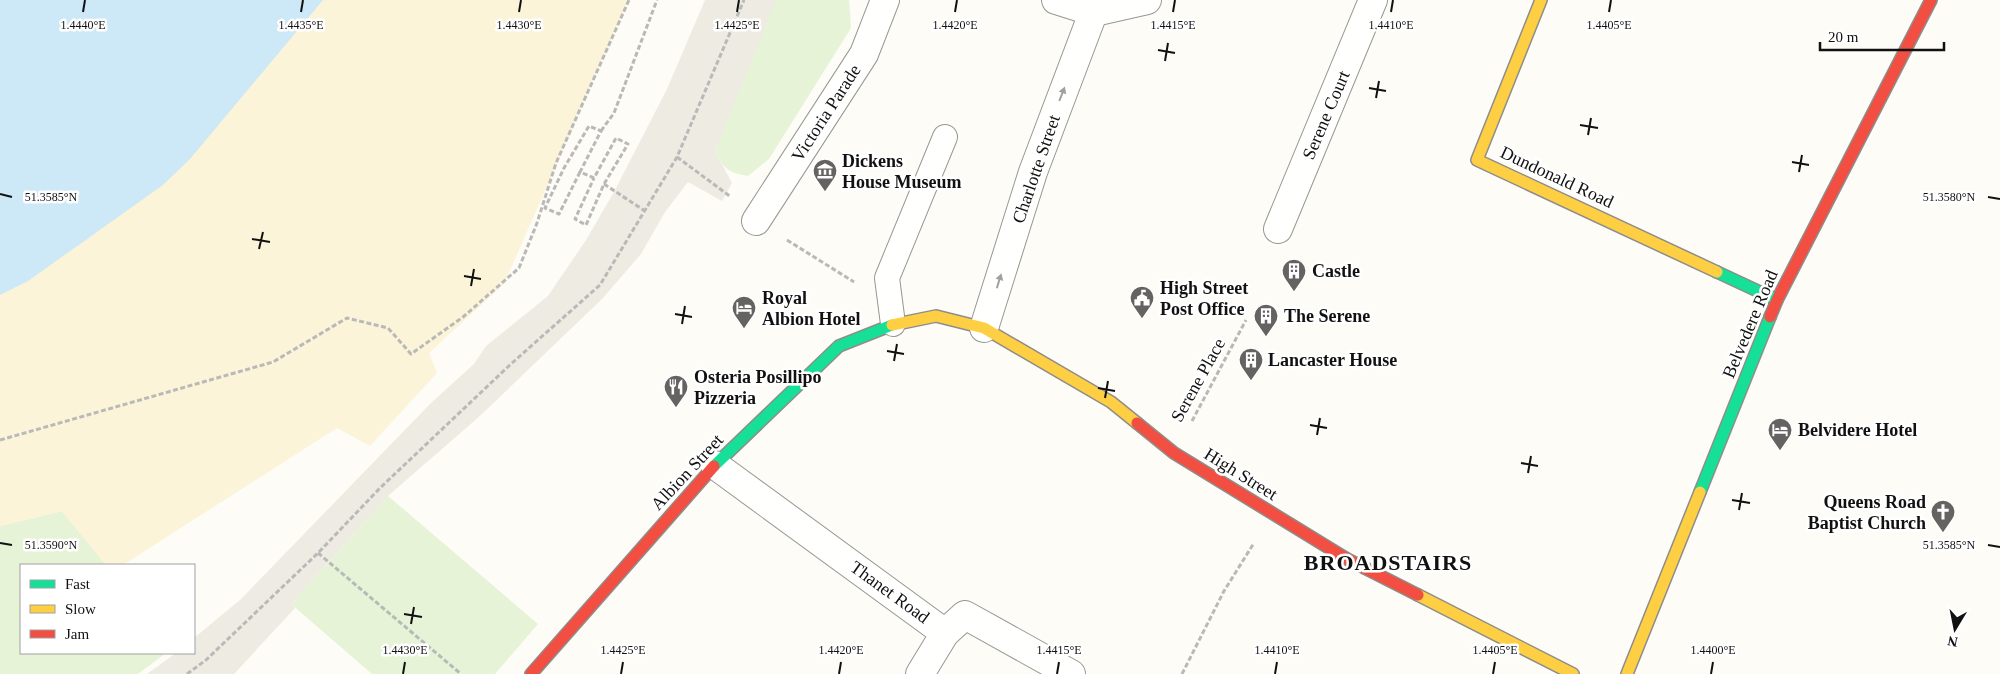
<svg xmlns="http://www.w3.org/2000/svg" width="2000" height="674" font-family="'Times New Roman',serif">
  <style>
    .green { fill: #e7f3d7 }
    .sand { fill: #fcf4d9 }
    .plaza { fill: #edebe2 }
    .water { fill: #cde8f7 }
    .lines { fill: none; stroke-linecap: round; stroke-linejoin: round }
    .lane-casing { stroke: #979795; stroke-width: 26 }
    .street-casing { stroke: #979795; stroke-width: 30 }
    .fast-casing { stroke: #8e8d8b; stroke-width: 14 }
    .slow-casing { stroke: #8e8d8b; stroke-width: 14 }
    .jam-casing { stroke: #8e8d8b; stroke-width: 14 }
    .path { stroke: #b9b9b8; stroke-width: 3; stroke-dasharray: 5 2.5; stroke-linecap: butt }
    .lane { stroke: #fffffe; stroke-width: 24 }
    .street { stroke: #fffffe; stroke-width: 28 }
    .fast { stroke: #16e098; stroke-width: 11 }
    .slow { stroke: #ffcf43; stroke-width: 11 }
    .jam { stroke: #f24e42; stroke-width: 11 }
    .oneway { fill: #a0a09f }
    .ticks { fill: none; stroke: #111; stroke-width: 2 }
    .labels { text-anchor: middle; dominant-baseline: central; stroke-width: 5; stroke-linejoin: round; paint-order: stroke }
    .street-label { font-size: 18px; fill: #111; stroke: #fff }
    .poi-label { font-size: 18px; font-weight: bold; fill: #111; stroke: #fff; text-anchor: start }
    .district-label { font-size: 22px; font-weight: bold; letter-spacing: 1px; fill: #111; stroke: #fff }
    .ticks-label { font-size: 12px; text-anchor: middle; fill: #111; stroke: #fff; stroke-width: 5; stroke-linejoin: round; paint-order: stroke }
  </style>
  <rect width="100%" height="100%" fill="#fdfcf7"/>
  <g class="green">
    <path d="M 769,0 L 849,0 L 851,28 L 769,159 L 748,176 C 727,172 724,169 715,151 Z"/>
    <polygon points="388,496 538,624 495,674 372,674 291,604"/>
    <polygon points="62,511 106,565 21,565 21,653 166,653 138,674 0,674 0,526"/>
  </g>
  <polygon class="sand" points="0,0 629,0 504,284 429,353 437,373 370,446 337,428 123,565 106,565 62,511 0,526"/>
  <polygon class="plaza" points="705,0 776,0 715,151 732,183 722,201 688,182 665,212 641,254 602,299 481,415 388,496 291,604 295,608 234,674 147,674 176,653 194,653 194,638 240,600 431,403 474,364 486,346 548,296 586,240 614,192 667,89"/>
  <polygon class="water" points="0,0 323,0 190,159 163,185 28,281 0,295"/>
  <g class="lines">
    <defs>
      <polyline id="lane" points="893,324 887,278 945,137"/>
      <g id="street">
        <polyline points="1056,0 1094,12"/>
        <polyline points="1094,12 1147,0"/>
        <polyline points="756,221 864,54 885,0"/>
        <polyline points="1278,229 1373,0"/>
        <polyline points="984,328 1033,172 1098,0"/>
        <polyline points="715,465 945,633 965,615 1071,674"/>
        <polyline points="920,674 945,633"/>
      </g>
      <g id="fast">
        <polyline points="1717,272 1777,300"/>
        <polyline points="714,466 839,346 892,325"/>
        <polyline points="1700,492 1770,317"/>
      </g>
      <g id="slow">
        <polyline points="1541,0 1477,160 1717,272"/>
        <polyline points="892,325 936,316 984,328 1111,402 1137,423"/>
        <polyline points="1418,595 1573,674"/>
        <polyline points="1627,674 1700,492"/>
      </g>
      <g id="jam">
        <polyline points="1770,317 1777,300 1931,0"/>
        <polyline points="1137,423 1174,453 1347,559 1418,595"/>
        <polyline points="531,674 714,466"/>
      </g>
    </defs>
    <use href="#lane" class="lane-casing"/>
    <use href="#street" class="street-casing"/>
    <use href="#fast" class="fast-casing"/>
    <use href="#slow" class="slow-casing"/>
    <use href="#jam" class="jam-casing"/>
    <g class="path">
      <polyline points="601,131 614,113 657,0"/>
      <polyline points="677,157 731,197"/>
      <polyline points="580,172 559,214 545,208 564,168 589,126 601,131 580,172 594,178 616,138 628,144 604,184 586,225 575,219 594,178"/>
      <polyline points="604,184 645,211"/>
      <polyline points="787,240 854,282"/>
      <polyline points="1192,421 1246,320"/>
      <polyline points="0,440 273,362 347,318 388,328 411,354 463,317 519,268 537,223 556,163 629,0"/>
      <polyline points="318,553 461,674"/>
      <polyline points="187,674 206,660 318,553 380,488 512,363 600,285 677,157 744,0"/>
      <polyline points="1182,674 1224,591 1254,543"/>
    </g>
    <use href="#lane" class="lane"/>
    <use href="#street" class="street"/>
    <use href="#fast" class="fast"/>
    <use href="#slow" class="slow"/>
    <use href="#jam" class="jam"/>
  </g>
  <defs><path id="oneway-solid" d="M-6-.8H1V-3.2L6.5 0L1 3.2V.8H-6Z" transform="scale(1.25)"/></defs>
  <g class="oneway">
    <use href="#oneway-solid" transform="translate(1062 94) rotate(-69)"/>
    <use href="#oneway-solid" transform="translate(999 281) rotate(-73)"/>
  </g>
  <path class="ticks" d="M 83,12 L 85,0M 301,12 L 303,0M 519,12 L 521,0M 737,12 L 739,0M 955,12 L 957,0M 1173,12 L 1175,0M 1391,12 L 1393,0M 1609,12 L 1611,0M 1158,50 L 1175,53M 1165,61 L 1168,43M 1369,88 L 1386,91M 1376,98 L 1379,81M 1580,125 L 1598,128M 1588,135 L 1591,118M 1792,162 L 1809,165M 1799,172 L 1802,155M 0,194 L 12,197M 1988,197 L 2000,199M 252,239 L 270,242M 259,249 L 263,232M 464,276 L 481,279M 471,286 L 474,269M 675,314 L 692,317M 682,324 L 685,306M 887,351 L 904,354M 894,361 L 897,344M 1098,388 L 1115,391M 1105,398 L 1108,381M 1310,425 L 1327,428M 1317,435 L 1320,418M 1521,463 L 1538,466M 1528,473 L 1531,456M 1732,500 L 1750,503M 1739,510 L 1742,493M 0,543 L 12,545M 1988,545 L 2000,547M 404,614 L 422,617M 411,624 L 414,607M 403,674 L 405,662M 621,674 L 623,662M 839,674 L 841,662M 1057,674 L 1059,662M 1275,674 L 1277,662M 1493,674 L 1495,662M 1711,674 L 1713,662"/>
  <defs>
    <symbol id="museum-pin" viewBox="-11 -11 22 30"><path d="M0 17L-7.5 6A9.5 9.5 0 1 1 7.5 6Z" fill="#646362" stroke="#fff"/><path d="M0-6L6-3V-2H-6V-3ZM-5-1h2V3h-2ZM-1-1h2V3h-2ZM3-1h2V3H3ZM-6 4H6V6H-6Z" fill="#fff"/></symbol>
    <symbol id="building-pin" viewBox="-11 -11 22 30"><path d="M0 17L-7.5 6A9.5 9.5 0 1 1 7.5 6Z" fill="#646362" stroke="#fff"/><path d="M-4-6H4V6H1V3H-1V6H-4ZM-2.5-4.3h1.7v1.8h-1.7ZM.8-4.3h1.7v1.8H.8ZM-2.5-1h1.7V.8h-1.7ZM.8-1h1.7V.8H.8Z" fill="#fff"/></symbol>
    <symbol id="civic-pin" viewBox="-11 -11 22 30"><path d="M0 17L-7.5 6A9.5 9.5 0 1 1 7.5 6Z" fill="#646362" stroke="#fff"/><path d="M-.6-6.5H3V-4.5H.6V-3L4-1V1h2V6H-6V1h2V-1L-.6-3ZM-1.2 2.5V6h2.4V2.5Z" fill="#fff"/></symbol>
    <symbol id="hotel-pin" viewBox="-11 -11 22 30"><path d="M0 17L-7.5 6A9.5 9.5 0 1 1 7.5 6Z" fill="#646362" stroke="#fff"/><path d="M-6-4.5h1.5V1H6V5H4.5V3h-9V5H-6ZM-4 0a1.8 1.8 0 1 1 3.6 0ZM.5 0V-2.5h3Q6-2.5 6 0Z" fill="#fff"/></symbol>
    <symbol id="restaurant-pin" viewBox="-11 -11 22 30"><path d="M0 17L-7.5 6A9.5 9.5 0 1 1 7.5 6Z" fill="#646362" stroke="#fff"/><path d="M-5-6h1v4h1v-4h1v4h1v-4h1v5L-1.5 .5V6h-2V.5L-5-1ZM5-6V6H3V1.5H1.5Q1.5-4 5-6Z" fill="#fff"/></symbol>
    <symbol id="church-pin" viewBox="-11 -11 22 30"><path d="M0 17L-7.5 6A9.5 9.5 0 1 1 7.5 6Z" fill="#646362" stroke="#fff"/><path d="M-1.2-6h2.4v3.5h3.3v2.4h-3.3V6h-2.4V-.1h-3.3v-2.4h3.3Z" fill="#fff"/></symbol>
  </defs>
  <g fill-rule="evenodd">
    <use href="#museum-pin" x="811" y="157" width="28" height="38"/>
    <use href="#building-pin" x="1280" y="257" width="28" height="38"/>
    <use href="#civic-pin" x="1128" y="284" width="28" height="38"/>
    <use href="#hotel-pin" x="730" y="294" width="28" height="38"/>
    <use href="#building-pin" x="1252" y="302" width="28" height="38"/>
    <use href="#building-pin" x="1237" y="346" width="28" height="38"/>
    <use href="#restaurant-pin" x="662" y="373" width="28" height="38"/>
    <use href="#hotel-pin" x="1766" y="416" width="28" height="38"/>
    <use href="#church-pin" x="1929" y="498" width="28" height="38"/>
  </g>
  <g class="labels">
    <g class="street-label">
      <text transform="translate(826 113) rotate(-57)">Victoria Parade</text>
      <text transform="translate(1326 115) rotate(-67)">Serene Court</text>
      <text transform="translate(1036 169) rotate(-71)">Charlotte Street</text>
      <text transform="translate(1557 177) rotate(25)">Dundonald Road</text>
      <text transform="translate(1750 324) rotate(-67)">Belvedere Road</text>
      <text transform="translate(1198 380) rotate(-61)">Serene Place</text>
      <text transform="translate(687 472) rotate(-47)">Albion Street</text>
      <text transform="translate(1241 474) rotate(32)">High Street</text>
      <text transform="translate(890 592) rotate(36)">Thanet Road</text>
    </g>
    <g class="poi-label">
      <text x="842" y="161">Dickens<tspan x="842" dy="21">House Museum</tspan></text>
      <text x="1312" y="271">Castle</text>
      <text x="1160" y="288">High Street<tspan x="1160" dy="21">Post Office</tspan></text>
      <text x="762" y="298">Royal<tspan x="762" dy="21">Albion Hotel</tspan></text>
      <text x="1284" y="316">The Serene</text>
      <text x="1268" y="360">Lancaster House</text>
      <text x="694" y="377">Osteria Posillipo<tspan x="694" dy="21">Pizzeria</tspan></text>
      <text x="1798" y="430">Belvidere Hotel</text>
      <text x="1926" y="502" text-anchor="end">Queens Road<tspan x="1926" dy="21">Baptist Church</tspan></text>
    </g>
    <g class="district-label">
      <text x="1388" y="562">BROADSTAIRS</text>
    </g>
  </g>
  <g class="ticks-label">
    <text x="83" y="29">1.4440°E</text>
    <text x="301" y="29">1.4435°E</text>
    <text x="519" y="29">1.4430°E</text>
    <text x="737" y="29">1.4425°E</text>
    <text x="955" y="29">1.4420°E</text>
    <text x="1173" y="29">1.4415°E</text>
    <text x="1391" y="29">1.4410°E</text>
    <text x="1609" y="29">1.4405°E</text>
    <text x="51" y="201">51.3585°N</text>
    <text x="1949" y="201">51.3580°N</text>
    <text x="51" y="549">51.3590°N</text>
    <text x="1949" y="549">51.3585°N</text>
    <text x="405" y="654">1.4430°E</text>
    <text x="623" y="654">1.4425°E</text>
    <text x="841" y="654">1.4420°E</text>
    <text x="1059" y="654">1.4415°E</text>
    <text x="1277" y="654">1.4410°E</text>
    <text x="1495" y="654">1.4405°E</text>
    <text x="1713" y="654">1.4400°E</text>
  </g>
  <rect x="20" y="564" width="175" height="90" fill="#ffffff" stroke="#a0a0a0"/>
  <rect x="30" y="580" width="25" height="8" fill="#16e098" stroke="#a0a0a0"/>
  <text x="65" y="589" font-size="15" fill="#111111">Fast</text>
  <rect x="30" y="605" width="25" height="8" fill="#ffcf43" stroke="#a0a0a0"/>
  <text x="65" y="614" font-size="15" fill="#111111">Slow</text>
  <rect x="30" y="630" width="25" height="8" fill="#f24e42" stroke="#a0a0a0"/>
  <text x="65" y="639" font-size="15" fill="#111111">Jam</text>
  <g transform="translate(1955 629) rotate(190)" stroke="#ffffff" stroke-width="4" paint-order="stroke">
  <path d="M0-4L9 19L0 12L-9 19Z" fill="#111111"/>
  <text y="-8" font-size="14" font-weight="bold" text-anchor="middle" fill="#111111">N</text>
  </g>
  <path d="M1820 42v8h124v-8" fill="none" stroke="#111111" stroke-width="2.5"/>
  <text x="1828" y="42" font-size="15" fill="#111111" stroke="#ffffff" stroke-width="4" paint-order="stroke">20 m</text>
</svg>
